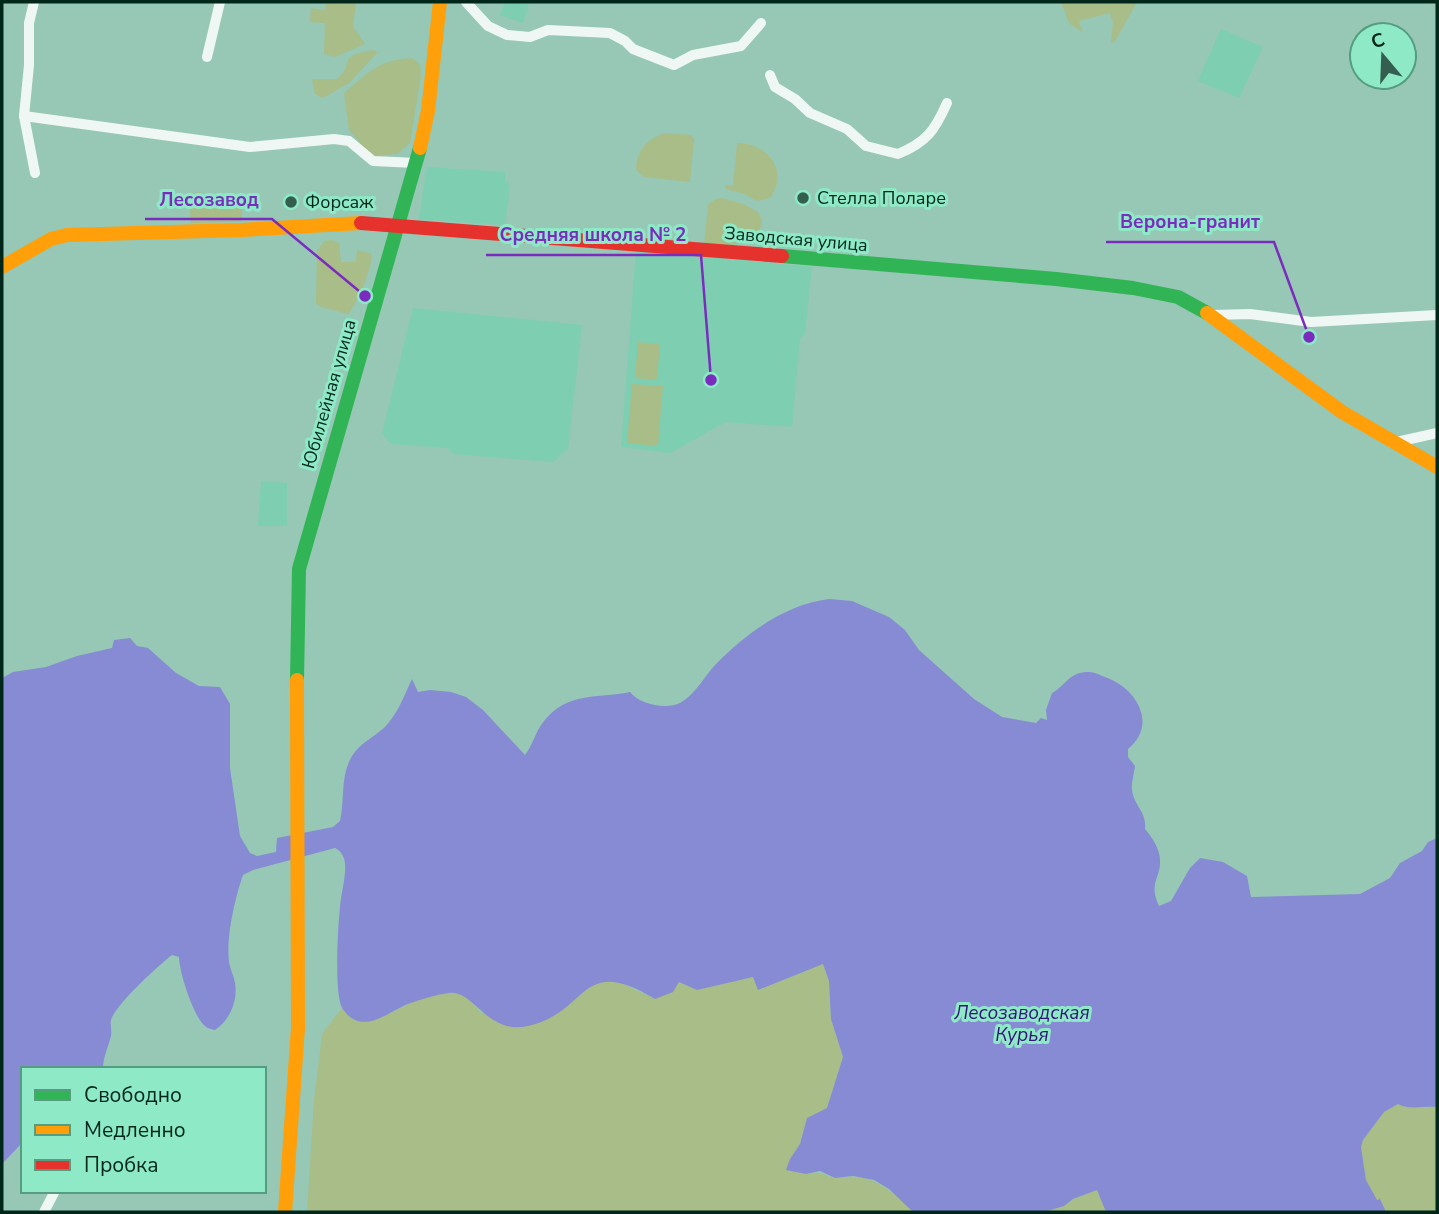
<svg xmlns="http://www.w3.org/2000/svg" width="1439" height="1214" font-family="'Nunito Sans',sans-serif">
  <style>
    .built { fill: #7eceb1 }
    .green { fill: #a8bd88 }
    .water { fill: #878bd3 }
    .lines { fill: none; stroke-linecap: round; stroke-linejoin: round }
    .street { stroke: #eff7f4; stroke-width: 10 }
    .fast { stroke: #30b455; stroke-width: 14 }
    .slow { stroke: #ff9f0a; stroke-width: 14 }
    .jam { stroke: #e5322d; stroke-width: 14 }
    .poi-dot { fill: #345f50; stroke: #8eeac6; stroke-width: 2.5 }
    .labels { text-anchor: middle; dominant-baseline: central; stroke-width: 6; stroke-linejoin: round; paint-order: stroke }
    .poi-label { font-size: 18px; fill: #00271a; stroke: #8eeac6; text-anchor: start }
    .street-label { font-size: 18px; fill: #00271a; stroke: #8eeac6 }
    .water-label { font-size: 19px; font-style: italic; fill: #321479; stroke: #8eeac6 }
    .leader { fill: none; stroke: #7b2cbf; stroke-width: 2.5 }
    .callout-dot { fill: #7b2cbf; stroke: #8eeac6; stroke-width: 2.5 }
    .callout-label { font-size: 19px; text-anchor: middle; font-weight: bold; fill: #7b2cbf; stroke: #8eeac6; stroke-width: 6; stroke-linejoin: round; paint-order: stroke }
  </style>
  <rect width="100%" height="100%" fill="#96c8b5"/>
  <g class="built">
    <polygon points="505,2 529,4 523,23 500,15"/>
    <polygon points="1221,29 1263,47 1239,98 1198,81"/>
    <polygon points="427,167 505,172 505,181 510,184 505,225 419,219"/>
    <polygon points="636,250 812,267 805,333 800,339 792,427 726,422 670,453 621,447"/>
    <polygon points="413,308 582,325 568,449 553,462 453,454 448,448 391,444 382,433"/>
    <polygon points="261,481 287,483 287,526 258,526"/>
  </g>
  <g class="green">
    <polygon points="326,2 356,2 353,27 365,44 335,57 324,54 325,23 310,22 311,8 325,10"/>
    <polygon points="1061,2 1137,2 1114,43 1111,42 1113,23 1110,13 1079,21 1082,32 1069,23"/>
    <path d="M 373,50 L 378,52 L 349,83 L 323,98 L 315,94 L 312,79 L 337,79 C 357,63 333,57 373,50 Z"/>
    <path d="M 412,58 L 420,64 L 421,76 L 410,143 L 397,154 L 372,156 L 349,130 L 344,93 C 369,72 378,60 412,58 Z"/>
    <path d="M 665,133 L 691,135 L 694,139 L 690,182 L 644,177 L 636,170 C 636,151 647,139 665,133 Z"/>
    <path d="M 737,143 C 767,143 790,170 770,198 L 757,201 L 744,194 L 726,189 L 725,185 L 733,186 Z"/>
    <path d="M 198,192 C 214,196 229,199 242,209 L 242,222 L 191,223 L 189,198 L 191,194 Z"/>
    <path d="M 721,198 C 744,203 780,213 751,241 L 722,247 L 704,245 L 708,205 L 715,199 Z"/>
    <path d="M 331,240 L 339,243 L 341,262 L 356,262 L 357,250 L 372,254 C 372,268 357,305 348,314 L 321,307 L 316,303 L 317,251 L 324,241 Z"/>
    <polygon points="638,342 660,344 657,380 635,378"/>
    <polygon points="632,384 663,386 658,446 627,443"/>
    <path d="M 823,964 L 829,981 L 831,1019 L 843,1057 L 827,1108 L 807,1118 L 800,1144 L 790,1159 L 806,1174 C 826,1170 822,1177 837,1178 C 842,1178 848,1176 854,1177 C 879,1178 896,1195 913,1212 L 307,1212 L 314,1100 L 322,1034 L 342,1008 C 347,1014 350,1020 358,1021 C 386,1027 430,978 466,997 C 472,1000 476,1007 481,1013 L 555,1015 L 597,982 L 617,981 L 655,999 L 679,982 L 697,990 L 753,977 L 759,990 Z"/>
    <path d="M 1398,1104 C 1408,1110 1425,1106 1437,1107 L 1437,1212 L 1386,1212 L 1380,1199 L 1377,1201 L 1366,1180 L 1361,1147 L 1363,1140 L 1384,1112 Z"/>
    <polygon points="1097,1190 1106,1212 1044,1212 1064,1206 1073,1199"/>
  </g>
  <path class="water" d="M 829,599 L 852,601 L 889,617 L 905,630 L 919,650 L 974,699 L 1002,717 L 1036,723 L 1041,718 L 1047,720 L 1046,710 L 1052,693 C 1065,686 1070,671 1089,672 C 1094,672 1100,675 1105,677 C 1137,688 1158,725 1128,749 L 1128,757 L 1135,766 C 1134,774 1131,783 1132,790 C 1134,806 1147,812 1145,829 C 1152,837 1160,849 1160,860 C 1161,879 1148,882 1159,906 L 1171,901 L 1190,868 L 1200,858 L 1223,862 L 1247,876 L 1251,897 L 1360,894 L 1390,878 L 1400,863 L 1422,851 L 1428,842 L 1437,838 L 1437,1107 C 1425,1106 1408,1110 1398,1104 L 1384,1112 L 1363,1140 L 1361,1147 L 1366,1180 L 1377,1200 L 1380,1199 L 1386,1212 L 1106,1212 L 1097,1190 L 1073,1199 L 1064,1206 L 1044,1212 L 913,1212 L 889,1189 L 874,1180 L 853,1176 L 835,1178 L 820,1171 L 806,1174 L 786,1170 L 790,1159 L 800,1144 L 807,1118 L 827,1108 L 843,1057 L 831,1019 L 829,981 L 823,964 L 758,990 L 753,977 L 697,990 L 679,982 L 673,992 L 655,999 C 579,953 590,1012 528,1026 C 486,1035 475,990 449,993 C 435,995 421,999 408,1004 C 392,1010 371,1029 353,1019 C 349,1017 345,1012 342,1008 C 334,991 338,927 340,907 C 341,893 346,878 345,865 C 345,857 341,851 335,848 L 253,870 L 243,875 C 235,898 226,937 229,962 C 230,969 234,976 235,983 C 238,1001 230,1020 215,1030 C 212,1029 208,1029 205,1026 C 193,1016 179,971 179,957 L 172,955 C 159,965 116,1004 111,1020 C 110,1025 112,1031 111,1036 C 108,1048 103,1057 103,1069 L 23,1069 L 23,1142 L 2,1164 L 2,678 L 13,672 L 46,667 L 77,656 L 112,648 L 114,640 L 130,638 L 137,646 L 148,648 L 176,673 L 199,686 L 220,687 L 230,704 L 230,768 L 240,836 L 250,853 L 257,856 L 276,852 L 277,838 L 333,827 L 340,821 C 345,799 340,776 352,756 C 360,743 374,737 385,727 C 398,713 404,696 412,679 L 418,692 L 430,690 L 451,692 L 466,697 L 483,710 L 525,755 C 533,745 535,732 544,721 C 568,691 597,699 630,692 C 639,704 666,710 680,703 C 696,694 705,675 717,663 C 747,633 786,604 829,599 Z"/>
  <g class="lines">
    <g class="street">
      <polyline points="34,2 29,23 29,65 24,116 35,173"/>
      <polyline points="466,2 488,26 507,35 530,37 548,30 610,33 625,41 633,49 674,65 693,55 741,46 761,23"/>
      <polyline points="207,57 220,2"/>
      <path d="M 770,75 L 775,87 L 795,99 L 810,113 L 847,129 L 866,146 L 898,154 C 927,142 935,130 947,103"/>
      <polyline points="24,116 250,147 334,139 349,141 373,161 416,163"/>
      <polyline points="1212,315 1250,314 1311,322 1437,315"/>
      <polyline points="1392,443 1437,433"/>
      <polyline points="44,1212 55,1191"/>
    </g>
    <g class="fast">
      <polyline points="782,256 1056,279 1133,288 1178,297 1207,313"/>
      <polyline points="297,680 299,569 420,148"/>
    </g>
    <g class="slow">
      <polyline points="420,148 428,111 440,2"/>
      <polyline points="2,267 51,239 67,235 241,230 361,223"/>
      <polyline points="1207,313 1342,412 1437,467"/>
      <polyline points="285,1212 298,1028 297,680"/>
    </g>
    <polyline class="jam" points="361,223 782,256"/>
  </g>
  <g class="poi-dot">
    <circle cx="803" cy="198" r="7"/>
    <circle cx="291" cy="202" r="7"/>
  </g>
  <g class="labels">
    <g class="poi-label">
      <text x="817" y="198">Стелла Поларе</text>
      <text x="305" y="202">Форсаж</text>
    </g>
    <g class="street-label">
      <text transform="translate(796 239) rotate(5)">Заводская улица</text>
      <text transform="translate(329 394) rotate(-74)">Юбилейная улица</text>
    </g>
    <g class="water-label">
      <text x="1022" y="1013">Лесозаводская<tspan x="1022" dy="22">Курья</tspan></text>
    </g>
  </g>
  <path class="leader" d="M365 296L272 219H145M1309 337L1274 242H1106M711 380L701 255H486"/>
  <g class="callout-dot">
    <circle cx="365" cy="296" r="7"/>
    <circle cx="1309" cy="337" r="7"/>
    <circle cx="711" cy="380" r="7"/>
  </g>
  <g class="callout-label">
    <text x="209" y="206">Лесозавод</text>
    <text x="1190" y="228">Верона-гранит</text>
    <text x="593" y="241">Средняя школа № 2</text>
  </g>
  <rect width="1439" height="1214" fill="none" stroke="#00271a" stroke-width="7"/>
  <rect x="21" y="1067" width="245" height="126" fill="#8eeac6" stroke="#559c81" stroke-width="2"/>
  <rect x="35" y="1090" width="35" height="10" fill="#30b455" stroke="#559c81" stroke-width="2"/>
  <text x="84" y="1102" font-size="21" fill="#00271a">Свободно</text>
  <rect x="35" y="1125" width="35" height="10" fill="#ff9f0a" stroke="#559c81" stroke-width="2"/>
  <text x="84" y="1137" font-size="21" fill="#00271a">Медленно</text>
  <rect x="35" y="1160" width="35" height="10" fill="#e5322d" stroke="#559c81" stroke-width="2"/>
  <text x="84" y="1172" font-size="21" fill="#00271a">Пробка</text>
  <g transform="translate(1383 56) rotate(341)"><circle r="33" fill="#8eeac6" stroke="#559c81" stroke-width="2"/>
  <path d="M0-5L12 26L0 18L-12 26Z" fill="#345f50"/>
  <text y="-10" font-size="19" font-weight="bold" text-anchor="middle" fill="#00271a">С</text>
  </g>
</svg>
